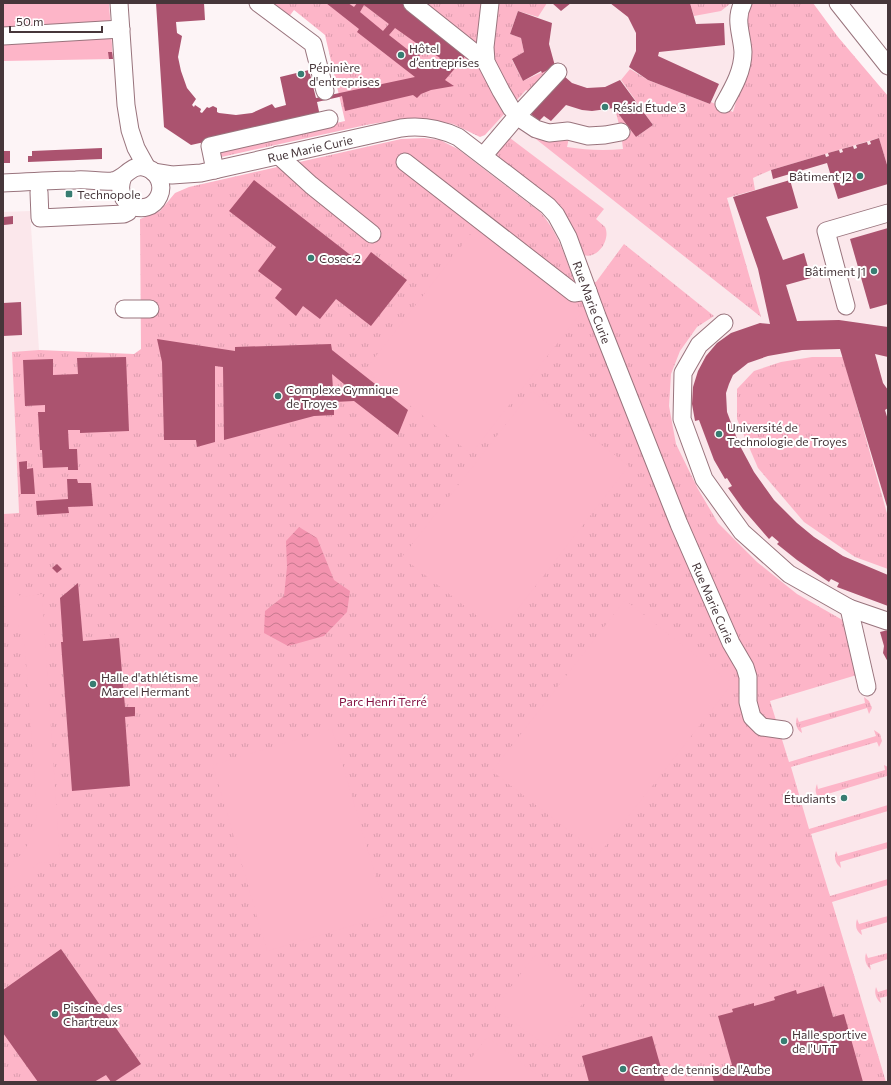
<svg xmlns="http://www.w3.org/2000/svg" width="891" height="1085" font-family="Commissioner,sans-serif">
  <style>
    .built { fill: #fbe7eb }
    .grass { fill: url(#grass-tufts) }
    .garden { fill: #fdb5c8 }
    .water { fill: url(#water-waves) }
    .building { fill: #ab536f; fill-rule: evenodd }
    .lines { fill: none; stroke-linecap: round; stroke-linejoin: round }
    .minor-casing { stroke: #99747d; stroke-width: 19 }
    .minor { stroke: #fff; stroke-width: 17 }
    .poi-dot { fill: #387d72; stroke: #fff; stroke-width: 1.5 }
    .labels { text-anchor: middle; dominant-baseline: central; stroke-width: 4; stroke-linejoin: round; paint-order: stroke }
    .poi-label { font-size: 12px; fill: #46363a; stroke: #fff; text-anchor: start }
    .street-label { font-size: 12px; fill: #46363a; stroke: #fff }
    .park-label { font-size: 12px; fill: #841444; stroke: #fff }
  </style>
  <defs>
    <pattern id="grass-tufts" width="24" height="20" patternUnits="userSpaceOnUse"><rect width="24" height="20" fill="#fdb5c8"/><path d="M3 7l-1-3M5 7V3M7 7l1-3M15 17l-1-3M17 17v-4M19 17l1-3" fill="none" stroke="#da9cad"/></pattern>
    <pattern id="water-waves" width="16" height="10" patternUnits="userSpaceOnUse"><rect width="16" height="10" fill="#f393af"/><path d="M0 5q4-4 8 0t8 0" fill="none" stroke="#c7798f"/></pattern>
  </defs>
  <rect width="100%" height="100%" fill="#fdf4f6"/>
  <g class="built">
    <polygon points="480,3 805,3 888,106 888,1081 884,1082 559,260 479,110"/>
    <polygon points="30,211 39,350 12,353 19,513 3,514 3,212"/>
  </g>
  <g class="grass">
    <polygon points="270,3 547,3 538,17 518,11 510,34 521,38 524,52 512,60 523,81 555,66 531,93 526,90 485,135 480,137 453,124 420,118 407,118 366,125 217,158 215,150 345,121 325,35 294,10 288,18"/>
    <polygon points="690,3 731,3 721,11 694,16"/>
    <path d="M 750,3 L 813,3 L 838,37 L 888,96 L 888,168 L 879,138 L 771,170 L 753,178 L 755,190 L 727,198 L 761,317 L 527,132 L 569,138 L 567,147 C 586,150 603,151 623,149 L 621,132 L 615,109 L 636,137 L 653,125 L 621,80 L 630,69 L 648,80 L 710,104 L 711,102 L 733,112 L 741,85 L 746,15 Z"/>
    <path d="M 424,138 L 440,140 L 458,149 L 540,212 C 558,232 565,256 574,281 L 596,282 L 624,244 L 714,316 L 697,327 L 680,351 L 671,374 L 669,406 L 676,444 L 698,489 L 718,523 L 757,562 L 797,594 L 846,622 L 860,674 L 770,701 L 789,762 L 876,736 L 874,730 L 880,734 L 882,741 L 879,747 L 877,742 L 791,767 L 809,829 L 888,805 L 888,811 L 811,834 L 830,896 L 888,879 L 888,885 L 832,902 L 886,1082 L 3,1082 L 3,514 L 19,513 L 12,352 L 39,350 L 134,354 L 141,349 L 140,219 L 160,211 L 175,193 L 189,187 L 401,139 Z"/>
    <path d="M 510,138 L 604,209 L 596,219 L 605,227 C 611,239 598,260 583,255 L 498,157 L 496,150 L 504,140 Z"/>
    <polygon points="812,357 843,357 888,517 888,569 855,557 804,522 758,468 737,419 737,389 754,371 781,362"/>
    <path d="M 864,697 L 869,701 L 872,708 L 869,714 L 867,708 L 801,728 L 802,733 C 796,729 795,723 797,717 L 799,722 L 865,703 Z"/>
    <path d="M 884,765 L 888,767 L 888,778 L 887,776 L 821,796 L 822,801 C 816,796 814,791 817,784 L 818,789 L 885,770 Z"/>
    <path d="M 888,842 L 888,848 L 840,862 L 841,868 C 835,863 834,858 836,851 L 838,856 Z"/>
    <path d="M 888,916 L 888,922 L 861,930 L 862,935 C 856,931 855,926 857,919 L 859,924 Z"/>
    <path d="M 866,953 L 868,958 L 888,953 L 888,959 L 870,965 L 871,970 C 866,965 864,960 866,953 Z"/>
    <path d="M 876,987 L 878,992 L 888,989 L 888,996 L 880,998 L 881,1003 C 876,999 874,993 876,987 Z"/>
  </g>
  <g class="garden">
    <polygon points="3,3 109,3 113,59 3,61"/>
    <polygon points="474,230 581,313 471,454 365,370"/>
    <polygon points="532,391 629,466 499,633 402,557"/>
    <path d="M 3,581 L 10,585 L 21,597 L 42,594 L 60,862 L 38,863 L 17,886 L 3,892 L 3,870 C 26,855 34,837 37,811 L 25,647 L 18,624 L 3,605 Z"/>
    <polygon points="625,600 732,684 599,854 492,771"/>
    <polygon points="332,729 387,915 267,951 213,765"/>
    <polygon points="535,955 589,995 549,1048 495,1008"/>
    <polygon points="487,1037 542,1078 539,1082 454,1082"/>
  </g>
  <polygon class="water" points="299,527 317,538 334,580 350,591 347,612 324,636 288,646 264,633 265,611 284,596 287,567 286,541"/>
  <g class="building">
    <path d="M 156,3 L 204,3 L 205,20 L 176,22 L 177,33 L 182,36 L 178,57 L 181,71 L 187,88 L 196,99 L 192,105 L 194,107 L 195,105 L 201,109 L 200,112 L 202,113 L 207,107 L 209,108 L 213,106 L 217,108 L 217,112 L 219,113 L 236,115 L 252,113 L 272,104 L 275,108 L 286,105 L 280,77 L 309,70 L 316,98 L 415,77 L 357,32 L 359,29 L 326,3 L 348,3 L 354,7 L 357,3 L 405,3 L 468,53 L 445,80 L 454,86 L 431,90 L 421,94 L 417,98 L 413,95 L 345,111 L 342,96 L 339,97 L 317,102 L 320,116 L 191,145 L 164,127 ZM 364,5 L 389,24 L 383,31 L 360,12 ZM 395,28 L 419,45 L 412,53 L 389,35 ZM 425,48 L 440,58 L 431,69 L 418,58 Z"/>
    <polygon points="552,3 571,3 561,11"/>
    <polygon points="610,3 690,3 696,24 724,23 725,45 659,52 658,56 719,84 710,104 648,80 629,67 636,51 636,33 628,17"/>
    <polygon points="518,11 552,23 549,44 555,66 542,73 541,71 523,81 512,59 524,52 521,38 510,34"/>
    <polygon points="108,52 112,52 113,59 109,59"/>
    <polygon points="564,76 572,83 587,88 605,87 620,80 653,125 636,137 614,108 592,111 582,110 566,105 551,121 544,116 539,121 530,113"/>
    <polygon points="879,138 888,168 888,184 838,199 827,163 773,179 771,170 825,154 826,157 829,156 828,153 839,150 840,153 843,152 842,149 853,146 854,149 857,148 856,145 867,142 868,145 871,144 870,141"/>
    <polygon points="102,148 102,159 28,162 28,156 32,156 32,151"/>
    <rect x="3" y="151" width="7" height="12"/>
    <polygon points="254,180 362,264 371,252 407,280 371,326 336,299 320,319 303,306 296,316 275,298 282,289 258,271 276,247 229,211"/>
    <polygon points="790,180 798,208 766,217 783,260 804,253 811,278 786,285 797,321 839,320 888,327 888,357 875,354 883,383 888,390 888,408 885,410 888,420 888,510 840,349 802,350 768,356 748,363 733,375 729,384 726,393 727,412 739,444 754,472 774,500 797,523 814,537 843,556 888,575 888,606 837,587 839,583 831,579 829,582 797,560 777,544 779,542 772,536 769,539 743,509 728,488 732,486 727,478 725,479 714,460 699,420 695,421 692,404 693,387 698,371 706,356 717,343 731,333 760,323 770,324 758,269 733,197"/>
    <polygon points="13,216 13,224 4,225 4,217"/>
    <polygon points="888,228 888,304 870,309 850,239"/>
    <polygon points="21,302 22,335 3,336 3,303"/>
    <path d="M 157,339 L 235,351 L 235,347 L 331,344 L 332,350 L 408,410 L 398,435 L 354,401 L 334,402 L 334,415 L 314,416 L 224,440 L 223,367 L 215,366 L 215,442 L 197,447 L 196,440 L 164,440 L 162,362 ZM 332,374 L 350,389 L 333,389 Z"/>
    <polygon points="126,357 129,431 80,433 80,430 68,430 69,449 77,449 78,470 68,470 68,467 43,468 42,450 40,450 38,412 45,412 45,405 25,406 23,360 53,359 53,375 78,374 77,358"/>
    <polygon points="27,461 27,469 33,468 35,494 21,494 19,462"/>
    <polygon points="67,479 77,479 78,483 91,483 93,506 68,507 69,513 37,515 36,501 68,499"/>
    <polygon points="57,564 62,569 57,573 52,568"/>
    <polygon points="78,583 83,641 119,638 125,707 135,707 135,716 125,717 130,786 72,791 61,642 63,642 60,598"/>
    <polygon points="888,630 888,662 883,653 884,646 880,632"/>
    <polygon points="61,949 141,1064 114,1082 111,1082 106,1075 94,1082 38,1082 3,1033 3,990"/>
    <polygon points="824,986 833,1017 844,1014 863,1082 714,1082 711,1071 732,1065 718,1016 733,1012 732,1009 754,1003 754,1006 775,1000 774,997 796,990 797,994"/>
    <polygon points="652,1036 665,1082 589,1082 582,1056"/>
  </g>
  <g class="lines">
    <defs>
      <g id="minor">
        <polyline points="119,3 126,105 130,130 136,148 147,168"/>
        <polyline points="258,3 313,44 325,91"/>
        <polyline points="412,3 486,62"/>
        <polyline points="490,3 485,47 486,62 501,91 511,108 524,121 536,129 549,133 568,131 588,136 605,135 621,132"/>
        <polyline points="838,3 888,66"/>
        <polyline points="3,36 121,29"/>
        <path d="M 724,104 C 733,88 743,71 743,52 C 742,34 734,20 743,3"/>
        <polyline points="278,155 311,185 372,234"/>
        <polyline points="484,155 518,115 558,72"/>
        <polyline points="405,162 574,293 588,291"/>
        <polyline points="215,170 210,146 329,119"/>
        <path id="s1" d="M 153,172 L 172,175 L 201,173 L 401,128 C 422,125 439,128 458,137 L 548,206 L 556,215 L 568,237 L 597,316 L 679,524 L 731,643 L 745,667 L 748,677 L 748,702 L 752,717 L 762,727 L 784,730"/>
        <path d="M 3,183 C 27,182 52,180 76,180 C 88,179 101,182 112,181 C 126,179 131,162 147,168 C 158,172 164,185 159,196 C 148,220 111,204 123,177"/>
        <polyline points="39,192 40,218 124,214 128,212 131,206"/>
        <polyline points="846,306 826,231 888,213"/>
        <polyline points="124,309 150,309"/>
        <polyline points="724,323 699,345 683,373 682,419 704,479 742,532 789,574 849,608 887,621"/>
        <polyline points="849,608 867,687"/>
      </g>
    </defs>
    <use href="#minor" class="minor-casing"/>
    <use href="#minor" class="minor"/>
  </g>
  <g class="poi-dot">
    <circle cx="401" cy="55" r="4"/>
    <circle cx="301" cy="74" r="4"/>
    <circle cx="605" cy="107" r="4"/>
    <circle cx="860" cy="176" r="4"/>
    <rect x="65" y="190" width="8" height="8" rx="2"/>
    <circle cx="311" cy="258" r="4"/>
    <circle cx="874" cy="271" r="4"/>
    <circle cx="278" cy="396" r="4"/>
    <circle cx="719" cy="434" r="4"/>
    <circle cx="93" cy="684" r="4"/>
    <circle cx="844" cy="798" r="4"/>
    <circle cx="55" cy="1014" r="4"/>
    <circle cx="784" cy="1041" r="4"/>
    <circle cx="623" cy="1069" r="4"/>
  </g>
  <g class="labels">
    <g class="poi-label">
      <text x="409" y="48">Hôtel<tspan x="409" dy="14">d’entreprises</tspan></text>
      <text x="309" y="67">Pépinière<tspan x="309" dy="14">d'entreprises</tspan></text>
      <text x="613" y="107">Résid Étude 3</text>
      <text x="852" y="176" text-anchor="end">Bâtiment J2</text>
      <text x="77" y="194">Technopole</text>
      <text x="319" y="258">Cosec 2</text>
      <text x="866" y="271" text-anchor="end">Bâtiment J1</text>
      <text x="286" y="389">Complexe Gymnique<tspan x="286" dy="14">de Troyes</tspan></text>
      <text x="727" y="427">Université de<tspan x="727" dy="14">Technologie de Troyes</tspan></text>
      <text x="101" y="677">Halle d'athlétisme<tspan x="101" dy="14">Marcel Hermant</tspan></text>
      <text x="836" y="798" text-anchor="end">Étudiants</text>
      <text x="63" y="1007">Piscine des<tspan x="63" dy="14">Chartreux</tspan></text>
      <text x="792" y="1034">Halle sportive<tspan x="792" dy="14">de l'UTT</tspan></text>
      <text x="631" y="1069">Centre de tennis de l'Aube</text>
    </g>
    <g class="street-label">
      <text stroke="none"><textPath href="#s1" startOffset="160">Rue Marie Curie</textPath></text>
      <text stroke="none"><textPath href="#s1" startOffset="532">Rue Marie Curie</textPath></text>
      <text stroke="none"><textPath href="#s1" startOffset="856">Rue Marie Curie</textPath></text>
    </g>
    <g class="park-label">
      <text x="383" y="701">Parc Henri Terré</text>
    </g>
  </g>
  <rect width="891" height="1085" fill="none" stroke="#46363a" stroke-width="8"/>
  <path d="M10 26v6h92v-6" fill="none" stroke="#46363a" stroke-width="2"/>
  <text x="16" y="26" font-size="12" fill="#46363a" stroke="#ffffff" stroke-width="3" paint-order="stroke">50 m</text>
</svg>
